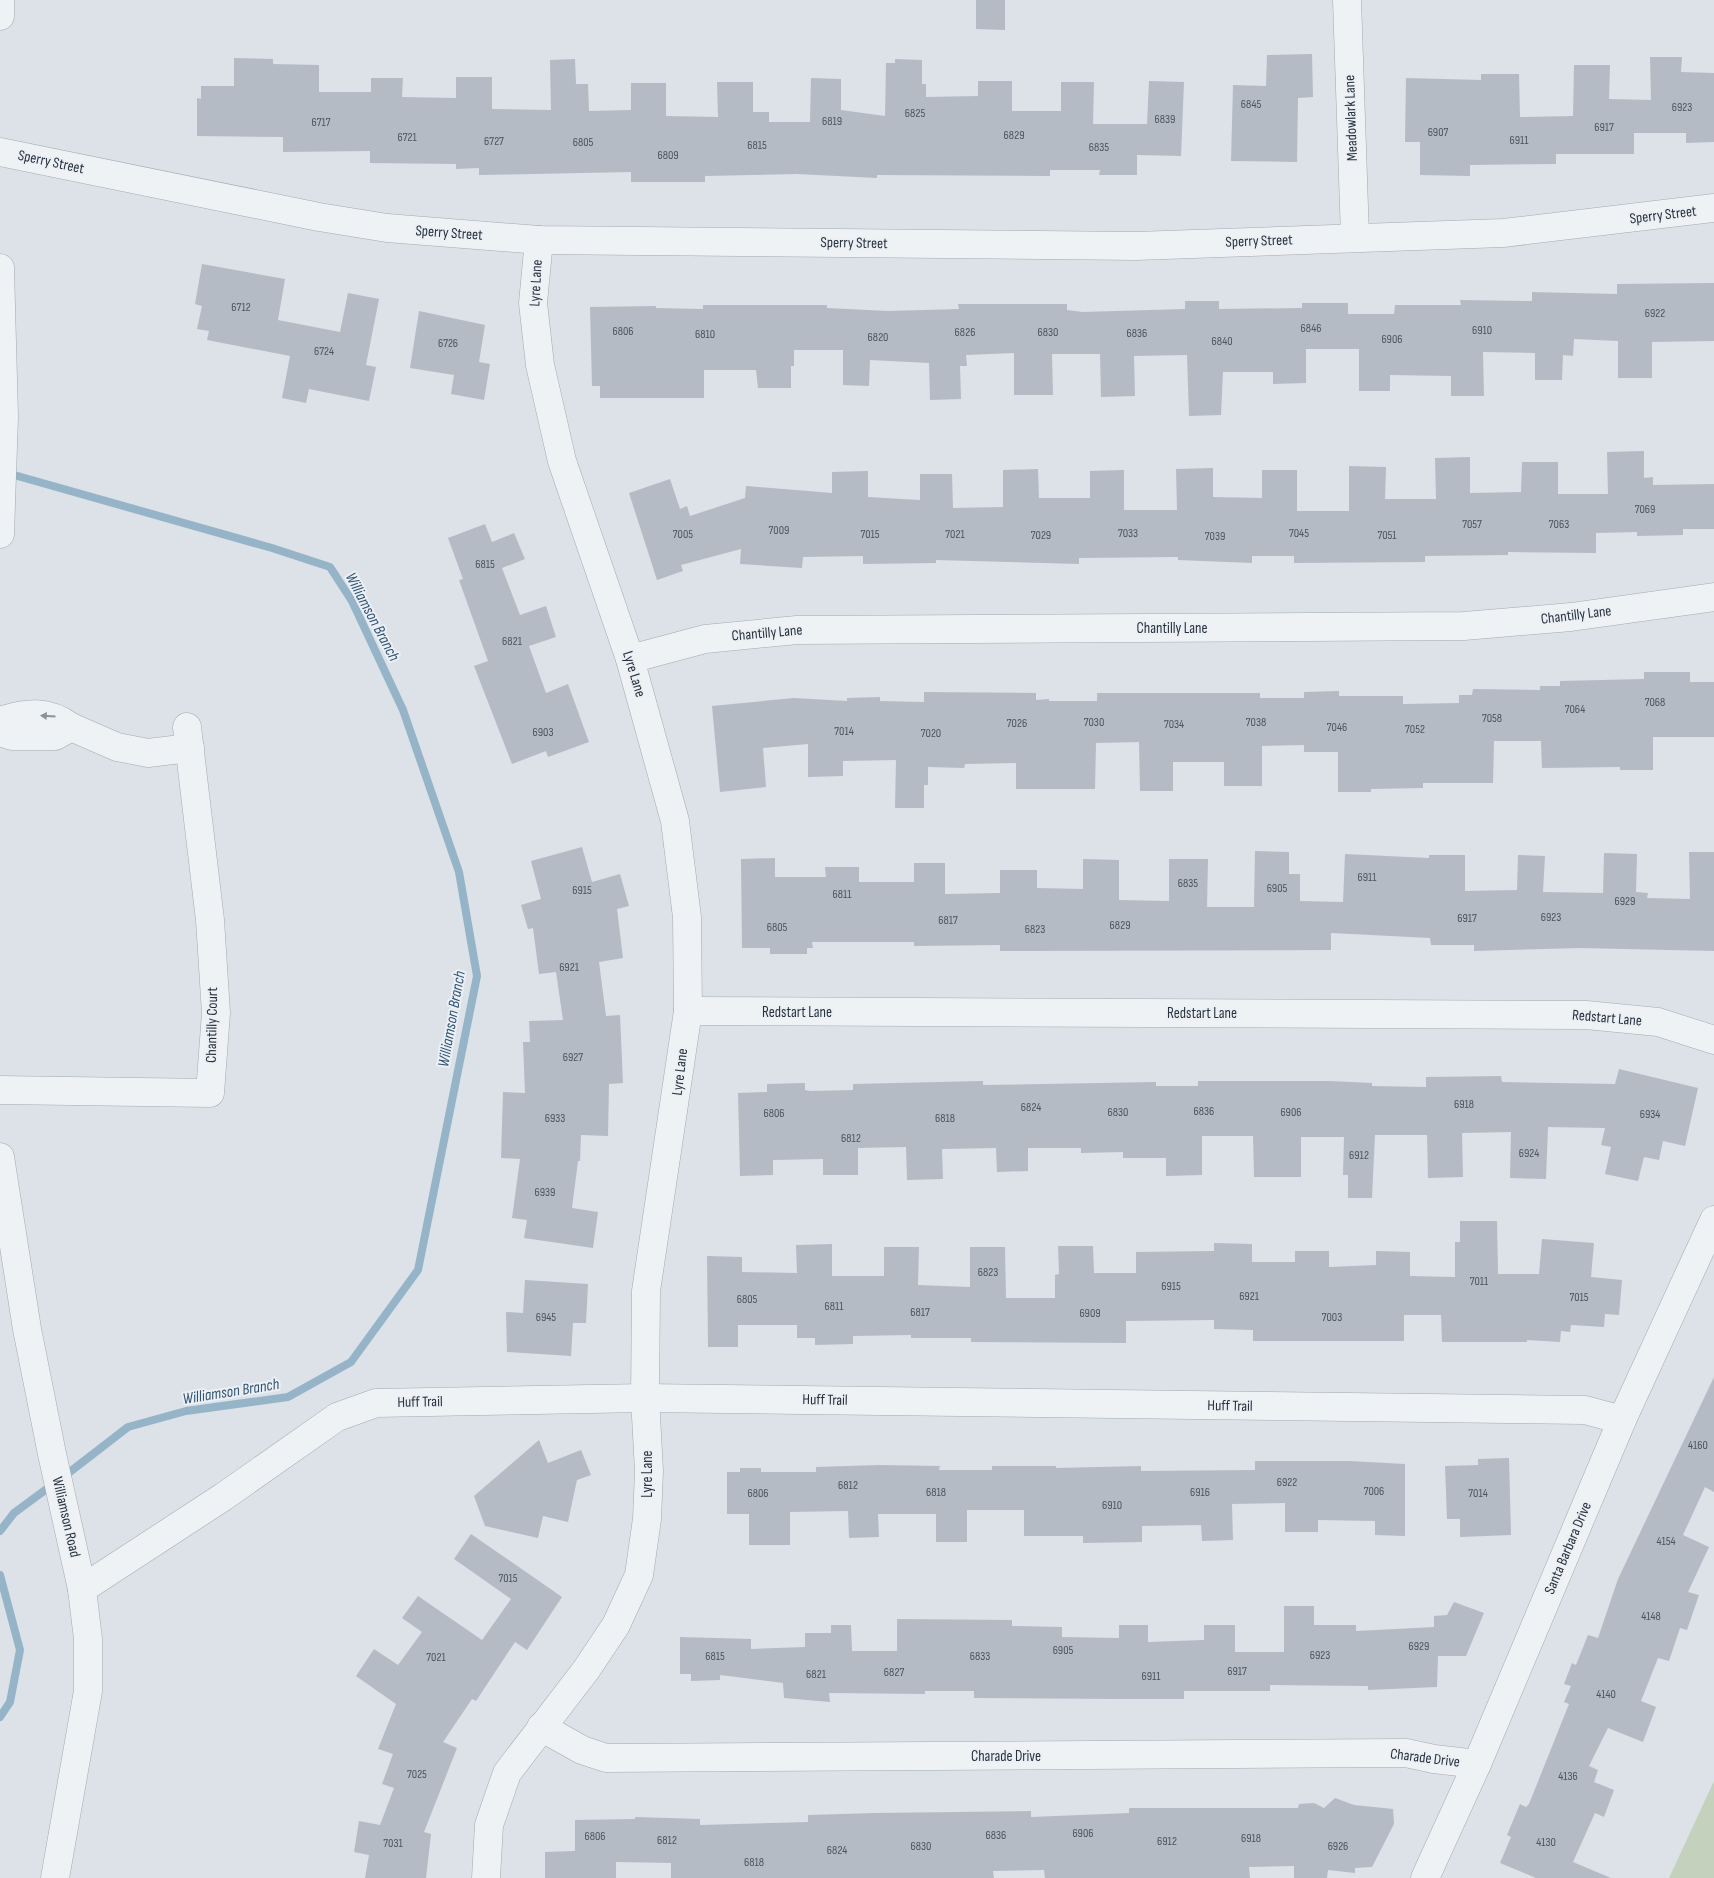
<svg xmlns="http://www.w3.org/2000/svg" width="1714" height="1878" font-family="'Sofia Sans Condensed',sans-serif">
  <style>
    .green { fill: #c4d1bd }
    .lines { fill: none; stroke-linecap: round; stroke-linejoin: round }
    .stream { stroke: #96b4c8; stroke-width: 8 }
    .building { fill: #b4bbc4 }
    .minor-casing { stroke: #a2a9b1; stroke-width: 29 }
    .minor { stroke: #eff2f5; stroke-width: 28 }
    .oneway { fill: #8a9299 }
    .labels { text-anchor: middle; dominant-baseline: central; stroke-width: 4; stroke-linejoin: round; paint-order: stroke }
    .number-label { font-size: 12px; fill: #4a545f }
    .street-label { font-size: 15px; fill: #26313d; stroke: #ecf0f5 }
    .water-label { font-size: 16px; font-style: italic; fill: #305472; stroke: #ecf0f5 }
  </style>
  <rect width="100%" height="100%" fill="#dce2e7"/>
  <polygon class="green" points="1714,1781 1714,1878 1669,1878"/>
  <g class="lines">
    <g class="stream">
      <polyline points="7,473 272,548 330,567 352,601 403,710 459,872 477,976 418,1270 351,1362 288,1397 186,1411 128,1427 62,1478"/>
      <polyline points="0,1531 14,1513 52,1485"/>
      <polyline points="0,1575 20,1650 10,1702 0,1717"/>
    </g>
  </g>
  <g class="building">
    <polygon points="976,0 1005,0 1005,30 976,29"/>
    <polygon points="1312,54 1313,97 1298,98 1297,162 1231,161 1233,85 1266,86 1267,55"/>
    <polygon points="1650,57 1682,57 1681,72 1714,73 1714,142 1686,143 1686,133 1634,133 1634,154 1556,154 1556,164 1470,165 1470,176 1420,175 1420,142 1405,142 1406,78 1481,80 1481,74 1519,74 1520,117 1573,116 1574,65 1610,65 1609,99 1651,100"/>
    <polygon points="234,58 273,59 273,64 319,65 319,92 371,92 371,78 403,78 402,97 456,98 456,77 492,77 492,109 551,110 550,60 575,59 576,84 588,84 589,111 631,110 631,83 666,83 666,116 718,117 717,82 753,82 753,112 769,112 769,122 810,122 811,78 841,79 841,110 885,116 886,63 895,63 895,59 922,60 922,84 926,84 926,97 978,96 978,81 1012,81 1012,111 1061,111 1061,82 1094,82 1093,124 1147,124 1149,81 1184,82 1181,156 1137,155 1137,175 1099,175 1100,170 1050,170 1050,176 877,175 877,178 797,174 705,176 705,182 631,182 631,172 479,175 479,168 456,169 456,164 370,163 370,151 283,152 283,137 197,136 197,98 201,99 201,86 234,86"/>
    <polygon points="202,264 285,279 278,320 340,332 348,293 379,299 366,365 376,367 369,401 309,389 306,403 282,398 290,356 207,340 209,331 197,329 202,306 195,304"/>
    <polygon points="1714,283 1714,341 1652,342 1652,378 1618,378 1618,341 1574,339 1573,356 1563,355 1562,380 1535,380 1535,353 1483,352 1484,396 1451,396 1451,376 1390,375 1390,391 1359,391 1359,349 1306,349 1306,383 1273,384 1273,372 1223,372 1221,415 1189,416 1187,355 1134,356 1135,396 1101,397 1100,354 1052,354 1053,395 1014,395 1014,353 966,355 967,366 960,366 961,399 930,400 929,363 870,360 869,386 843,385 843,350 794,350 794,366 791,366 791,388 758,388 756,370 704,370 704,398 600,398 600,386 592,386 590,307 656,306 656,308 703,309 703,305 827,305 827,308 888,311 959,309 958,304 1067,304 1067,310 1082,312 1185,309 1185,301 1219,301 1219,309 1302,308 1302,303 1348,303 1348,314 1394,314 1395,305 1461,305 1460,300 1532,301 1532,292 1617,294 1617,284"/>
    <polygon points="419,311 485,325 479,362 490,364 484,400 451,394 454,375 410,368"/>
    <polygon points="1644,451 1644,478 1653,477 1653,485 1714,484 1714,529 1683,529 1683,535 1637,536 1637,532 1596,533 1596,553 1508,552 1508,555 1425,556 1425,562 1294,563 1294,556 1252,556 1252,563 1178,560 1178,557 1079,558 1079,564 936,560 936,563 863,564 863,556 803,557 802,568 740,564 741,549 681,565 683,571 657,580 629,493 670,479 680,509 687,506 690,516 745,498 746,486 832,493 832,472 868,471 868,497 920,500 920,474 952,474 953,508 1003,507 1003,470 1038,469 1039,498 1090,498 1090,471 1124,470 1124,510 1177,510 1176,469 1213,468 1213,497 1262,498 1262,470 1297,470 1297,511 1349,511 1349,466 1386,467 1385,499 1436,499 1435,458 1470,457 1470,493 1521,492 1522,462 1558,462 1558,494 1608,494 1607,452"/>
    <polygon points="485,524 492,542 514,533 525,559 502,568 520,615 546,606 556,637 529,646 546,693 568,684 589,742 548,757 546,751 512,764 474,666 488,661 459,580 463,579 448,538"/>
    <polygon points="1644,672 1690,672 1690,682 1714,682 1714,737 1653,737 1653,770 1620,770 1620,767 1542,768 1541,741 1494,741 1493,783 1423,783 1423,788 1371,789 1371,792 1338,792 1338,752 1304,752 1304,745 1262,746 1262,786 1224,786 1224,762 1173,762 1173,791 1140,791 1139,742 1096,743 1095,789 1016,789 1016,763 965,764 964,768 928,767 928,785 924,785 924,808 895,808 896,760 843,761 843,776 808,777 808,744 763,748 766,787 720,792 712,706 794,698 847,701 847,698 880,697 880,701 924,702 924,692 1036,693 1036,700 1049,699 1049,701 1097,701 1097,693 1260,693 1260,698 1304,698 1304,692 1339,691 1339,696 1403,696 1403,704 1459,703 1459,695 1472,695 1473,689 1540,690 1540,686 1560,686 1560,681 1644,679"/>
    <polygon points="582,847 592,882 620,874 629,906 617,909 623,958 599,962 606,1016 620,1015 623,1083 609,1084 608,1136 581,1135 580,1161 578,1161 572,1208 598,1212 593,1248 524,1238 527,1220 512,1218 520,1159 501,1158 503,1092 525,1093 523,1042 530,1042 529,1021 563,1020 556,972 539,974 533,928 528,929 521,905 541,899 531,861"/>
    <polygon points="1255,851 1289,852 1289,874 1300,874 1300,901 1343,902 1345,854 1429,858 1429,855 1465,855 1465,891 1517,890 1518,855 1545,856 1543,892 1603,893 1604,853 1637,854 1636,892 1648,893 1647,898 1690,899 1689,852 1714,852 1714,951 1580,948 1474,951 1474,945 1431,945 1430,938 1331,933 1331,950 1000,951 1000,945 914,946 914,942 812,942 813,948 807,948 807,954 770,954 770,948 742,948 741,859 775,858 775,877 826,877 825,867 859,867 859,882 914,882 914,863 945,863 945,894 1000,893 1000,870 1037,870 1037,888 1083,889 1083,859 1119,860 1119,900 1169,901 1169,859 1208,859 1207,907 1254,907"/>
    <polygon points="1619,1069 1698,1088 1685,1146 1663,1141 1659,1160 1644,1157 1638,1181 1605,1174 1611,1147 1601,1145 1605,1128 1548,1127 1546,1179 1510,1178 1511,1132 1462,1133 1463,1177 1428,1178 1427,1135 1375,1135 1372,1198 1348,1198 1348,1175 1343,1175 1344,1137 1301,1137 1301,1177 1254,1177 1253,1136 1202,1136 1202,1175 1166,1176 1166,1158 1123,1158 1123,1152 1081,1153 1081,1148 1028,1148 1028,1171 997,1172 996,1148 942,1149 943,1179 907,1180 906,1147 858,1148 858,1175 823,1175 823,1159 773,1160 773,1175 740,1176 738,1093 767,1092 767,1084 805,1083 805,1090 810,1091 853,1090 853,1084 983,1081 983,1085 1156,1082 1156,1086 1198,1086 1198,1081 1329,1081 1372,1083 1372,1086 1426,1087 1426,1077 1501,1076 1502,1082 1615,1084"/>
    <polygon points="1460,1221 1497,1221 1498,1274 1539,1274 1542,1239 1594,1243 1591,1277 1622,1280 1619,1315 1605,1314 1604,1327 1571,1325 1570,1332 1561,1331 1560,1342 1527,1340 1527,1342 1442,1342 1441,1315 1404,1315 1404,1341 1253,1341 1253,1330 1214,1329 1214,1320 1126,1321 1126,1343 971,1342 971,1338 911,1338 911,1335 853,1336 853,1344 815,1345 815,1338 797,1338 797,1325 738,1325 738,1347 708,1347 707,1256 742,1257 742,1272 797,1273 796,1245 832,1244 832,1276 884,1276 884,1247 919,1247 918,1285 970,1287 970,1247 1005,1247 1006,1298 1055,1298 1055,1275 1059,1274 1058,1246 1093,1246 1094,1273 1136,1273 1136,1252 1214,1251 1214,1243 1252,1244 1252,1262 1295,1262 1295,1251 1329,1251 1329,1267 1376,1265 1376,1251 1410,1252 1410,1276 1455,1277 1455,1242 1460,1242"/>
    <polygon points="525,1280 588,1284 586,1323 573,1323 571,1356 507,1352 506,1312 523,1313"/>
    <polygon points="1714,1377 1714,1492 1705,1487 1683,1535 1709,1547 1688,1592 1699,1595 1687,1630 1680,1628 1669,1661 1658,1658 1641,1701 1656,1707 1643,1742 1608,1728 1589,1766 1598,1770 1594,1782 1614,1790 1604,1817 1595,1813 1573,1862 1611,1878 1536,1878 1500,1863 1511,1837 1507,1835 1520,1804 1526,1807 1529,1804 1569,1704 1564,1702 1571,1686 1564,1684 1572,1663 1576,1665 1588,1635 1598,1638 1618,1579"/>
    <polygon points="539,1440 548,1463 581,1450 591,1475 577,1480 568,1522 543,1516 538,1538 485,1526 474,1496"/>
    <polygon points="1509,1458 1511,1535 1460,1537 1460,1519 1447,1519 1445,1466 1478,1465 1478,1459"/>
    <polygon points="1255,1461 1349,1461 1405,1464 1405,1536 1375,1535 1375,1521 1318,1520 1318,1532 1285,1532 1285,1503 1232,1504 1233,1540 1202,1541 1201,1525 1142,1526 1142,1542 1083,1543 1083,1536 1024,1536 1024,1510 967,1510 967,1542 936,1542 936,1514 878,1514 879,1537 849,1538 848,1511 790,1512 790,1545 749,1545 749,1514 727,1514 727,1472 740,1472 740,1468 761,1468 761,1472 816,1472 816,1467 879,1465 940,1466 939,1470 992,1470 992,1466 1056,1466 1056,1468 1141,1466 1141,1471 1255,1470"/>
    <polygon points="471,1534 562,1597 527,1650 515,1642 476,1701 472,1699 443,1742 457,1748 424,1832 431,1834 426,1878 365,1878 369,1855 354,1852 359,1821 380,1825 394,1788 382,1784 393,1754 378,1749 396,1704 356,1676 374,1649 398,1665 422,1632 402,1618 418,1596 482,1640 511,1599 454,1559"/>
    <polygon points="1454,1602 1484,1613 1466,1656 1438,1656 1437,1687 1368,1690 1368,1686 1270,1685 1270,1691 1184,1691 1184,1699 1119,1699 974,1698 974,1691 925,1691 925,1694 829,1693 830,1702 784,1698 783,1683 720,1675 720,1680 691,1681 691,1674 680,1674 680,1637 751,1639 751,1649 805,1647 805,1633 831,1633 831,1625 851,1625 852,1651 897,1651 897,1619 1012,1620 1012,1626 1062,1627 1062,1637 1119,1638 1119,1625 1148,1625 1148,1642 1204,1640 1204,1625 1235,1625 1235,1652 1284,1652 1284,1606 1314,1606 1314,1625 1356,1625 1356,1631 1434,1627 1434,1616 1447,1615"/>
    <polygon points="1335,1798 1354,1805 1393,1809 1394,1824 1372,1867 1355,1868 1355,1873 1328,1870 1327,1878 1294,1878 1294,1866 1249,1867 1250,1878 1045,1878 1044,1870 993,1871 994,1878 671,1878 671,1863 616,1862 616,1878 545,1878 545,1852 575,1851 575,1820 635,1819 635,1817 700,1819 700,1825 808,1822 808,1815 875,1813 1031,1811 1031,1817 1129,1813 1129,1808 1298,1808 1299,1804 1314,1803 1324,1808"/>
  </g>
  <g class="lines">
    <defs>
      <g id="minor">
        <polyline points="1347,0 1355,237"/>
        <polyline points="0,16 0,0"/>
        <polyline points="0,152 319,217 387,228 539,240 1136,246 1503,233 1714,208"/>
        <polyline points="0,268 4,417 0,534"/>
        <polyline points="630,659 705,639 797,630 1464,626 1571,617 1714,597"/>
        <path d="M 0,721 C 26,712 48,710 71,727 L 55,736 L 12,736 L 0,732"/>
        <polyline points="71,727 117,747 148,753 190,748"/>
        <polyline points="688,1011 1586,1015 1658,1022 1714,1040"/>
        <polyline points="0,1090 210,1093 216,1013 210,920 187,727"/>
        <polyline points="0,1157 27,1329 52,1454 82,1589 88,1639 88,1691 55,1878"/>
        <polyline points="82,1589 223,1497 337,1417 376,1403 645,1398 1585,1410 1622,1420"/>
        <polyline points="541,1727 582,1750 606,1758 1406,1753 1434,1759 1477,1764"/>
        <polyline points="486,1878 489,1825 507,1773 586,1670 616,1625 639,1575 647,1519 649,1471 645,1398 646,1291 688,1011 687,917 675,821 630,659 562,461 540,365 533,303 539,240"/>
        <polyline points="1425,1878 1477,1764 1622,1420 1714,1220"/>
      </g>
    </defs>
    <use href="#minor" class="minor-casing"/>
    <use href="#minor" class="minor"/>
  </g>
  <defs><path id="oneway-solid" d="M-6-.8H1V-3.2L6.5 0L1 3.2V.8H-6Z" transform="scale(1.25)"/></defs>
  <use class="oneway" href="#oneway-solid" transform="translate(48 716) rotate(-177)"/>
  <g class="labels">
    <g class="number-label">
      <text x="1251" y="104">6845</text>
      <text x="1682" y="107">6923</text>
      <text x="915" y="113">6825</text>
      <text x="1165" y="119">6839</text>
      <text x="832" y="121">6819</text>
      <text x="321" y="122">6717</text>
      <text x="1604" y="127">6917</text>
      <text x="1438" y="132">6907</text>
      <text x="1014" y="135">6829</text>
      <text x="407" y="137">6721</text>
      <text x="1519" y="140">6911</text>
      <text x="494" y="141">6727</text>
      <text x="583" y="142">6805</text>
      <text x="757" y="145">6815</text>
      <text x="1099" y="147">6835</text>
      <text x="668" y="155">6809</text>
      <text x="241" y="307">6712</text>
      <text x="1655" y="313">6922</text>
      <text x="1311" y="328">6846</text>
      <text x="1482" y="330">6910</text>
      <text x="623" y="331">6806</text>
      <text x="965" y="332">6826</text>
      <text x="1048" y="332">6830</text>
      <text x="1137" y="333">6836</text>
      <text x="705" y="334">6810</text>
      <text x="878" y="337">6820</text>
      <text x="1392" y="339">6906</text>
      <text x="1222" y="341">6840</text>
      <text x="448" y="343">6726</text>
      <text x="324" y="351">6724</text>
      <text x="1645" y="509">7069</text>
      <text x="1472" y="524">7057</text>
      <text x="1559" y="524">7063</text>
      <text x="779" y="530">7009</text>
      <text x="1128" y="533">7033</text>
      <text x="1299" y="533">7045</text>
      <text x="683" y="534">7005</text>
      <text x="870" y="534">7015</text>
      <text x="955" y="534">7021</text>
      <text x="1041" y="535">7029</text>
      <text x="1387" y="535">7051</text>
      <text x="1215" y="536">7039</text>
      <text x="485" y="564">6815</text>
      <text x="512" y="641">6821</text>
      <text x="1655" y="702">7068</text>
      <text x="1575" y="709">7064</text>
      <text x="1492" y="718">7058</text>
      <text x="1094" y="722">7030</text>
      <text x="1256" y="722">7038</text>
      <text x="1017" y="723">7026</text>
      <text x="1174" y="724">7034</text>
      <text x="1337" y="727">7046</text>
      <text x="1415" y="729">7052</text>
      <text x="844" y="731">7014</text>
      <text x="543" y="732">6903</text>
      <text x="931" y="733">7020</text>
      <text x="1367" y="877">6911</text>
      <text x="1188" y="883">6835</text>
      <text x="1277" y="888">6905</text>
      <text x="582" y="890">6915</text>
      <text x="842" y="894">6811</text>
      <text x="1625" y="901">6929</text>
      <text x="1551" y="917">6923</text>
      <text x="1467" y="918">6917</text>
      <text x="948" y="920">6817</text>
      <text x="1120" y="925">6829</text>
      <text x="777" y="927">6805</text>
      <text x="1035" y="929">6823</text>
      <text x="569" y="967">6921</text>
      <text x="573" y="1057">6927</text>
      <text x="1464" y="1104">6918</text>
      <text x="1031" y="1107">6824</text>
      <text x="1204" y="1111">6836</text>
      <text x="1118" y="1112">6830</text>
      <text x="1291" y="1112">6906</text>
      <text x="774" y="1113">6806</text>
      <text x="1650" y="1114">6934</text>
      <text x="555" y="1118">6933</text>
      <text x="945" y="1118">6818</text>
      <text x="851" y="1138">6812</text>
      <text x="1529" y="1153">6924</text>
      <text x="1359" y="1155">6912</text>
      <text x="545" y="1192">6939</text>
      <text x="988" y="1272">6823</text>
      <text x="1479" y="1281">7011</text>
      <text x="1171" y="1286">6915</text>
      <text x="1249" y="1296">6921</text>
      <text x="1579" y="1297">7015</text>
      <text x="747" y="1299">6805</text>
      <text x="834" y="1306">6811</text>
      <text x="920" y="1312">6817</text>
      <text x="1090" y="1313">6909</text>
      <text x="546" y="1317">6945</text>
      <text x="1332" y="1317">7003</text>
      <text x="1698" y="1445">4160</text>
      <text x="1287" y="1482">6922</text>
      <text x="848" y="1485">6812</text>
      <text x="1374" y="1491">7006</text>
      <text x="936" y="1492">6818</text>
      <text x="1200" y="1492">6916</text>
      <text x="758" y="1493">6806</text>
      <text x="1478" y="1493">7014</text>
      <text x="1112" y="1505">6910</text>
      <text x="1666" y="1541">4154</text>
      <text x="508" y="1578">7015</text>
      <text x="1651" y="1616">4148</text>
      <text x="1419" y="1646">6929</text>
      <text x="1063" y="1650">6905</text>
      <text x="1320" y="1655">6923</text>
      <text x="715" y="1656">6815</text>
      <text x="980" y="1656">6833</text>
      <text x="436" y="1657">7021</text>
      <text x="1237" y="1671">6917</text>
      <text x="894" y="1672">6827</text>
      <text x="816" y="1674">6821</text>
      <text x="1151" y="1676">6911</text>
      <text x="1606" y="1694">4140</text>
      <text x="417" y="1774">7025</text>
      <text x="1568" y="1776">4136</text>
      <text x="1083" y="1833">6906</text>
      <text x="996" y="1835">6836</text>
      <text x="595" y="1836">6806</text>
      <text x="1251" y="1838">6918</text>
      <text x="667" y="1840">6812</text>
      <text x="1167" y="1841">6912</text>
      <text x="1546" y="1842">4130</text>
      <text x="393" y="1843">7031</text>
      <text x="921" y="1846">6830</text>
      <text x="1338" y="1846">6926</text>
      <text x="837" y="1850">6824</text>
      <text x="754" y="1862">6818</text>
    </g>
    <g class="street-label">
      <text transform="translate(1351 118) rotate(-92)">Meadowlark Lane</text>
      <text transform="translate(51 162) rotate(12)">Sperry Street</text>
      <text transform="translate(1663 215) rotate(-7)">Sperry Street</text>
      <text transform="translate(449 233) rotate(4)">Sperry Street</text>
      <text transform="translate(1259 241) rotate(-2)">Sperry Street</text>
      <text transform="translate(854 243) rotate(1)">Sperry Street</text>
      <text transform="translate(536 283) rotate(-87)">Lyre Lane</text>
      <text transform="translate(1576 615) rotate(-7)">Chantilly Lane</text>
      <text x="1172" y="628">Chantilly Lane</text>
      <text transform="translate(767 633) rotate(-5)">Chantilly Lane</text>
      <text transform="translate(634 674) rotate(73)">Lyre Lane</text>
      <text x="797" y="1012">Redstart Lane</text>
      <text x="1202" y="1013">Redstart Lane</text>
      <text transform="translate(1607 1018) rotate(5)">Redstart Lane</text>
      <text transform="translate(212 1025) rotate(-89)">Chantilly Court</text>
      <text transform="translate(680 1072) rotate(-83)">Lyre Lane</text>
      <text transform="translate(825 1400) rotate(1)">Huff Trail</text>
      <text transform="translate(420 1402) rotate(-1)">Huff Trail</text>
      <text transform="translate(1230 1406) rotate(1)">Huff Trail</text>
      <text transform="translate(647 1474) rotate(-90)">Lyre Lane</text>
      <text transform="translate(66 1517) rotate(77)">Williamson Road</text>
      <text transform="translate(1568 1548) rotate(-67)">Santa Barbara Drive</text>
      <text x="1006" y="1756">Charade Drive</text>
      <text transform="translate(1425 1758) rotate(7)">Charade Drive</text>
    </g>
    <g class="water-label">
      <text transform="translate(372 617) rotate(62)">Williamson Branch</text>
      <text transform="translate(452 1019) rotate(-80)">Williamson Branch</text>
      <text transform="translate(231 1392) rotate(-9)">Williamson Branch</text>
    </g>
  </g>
</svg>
